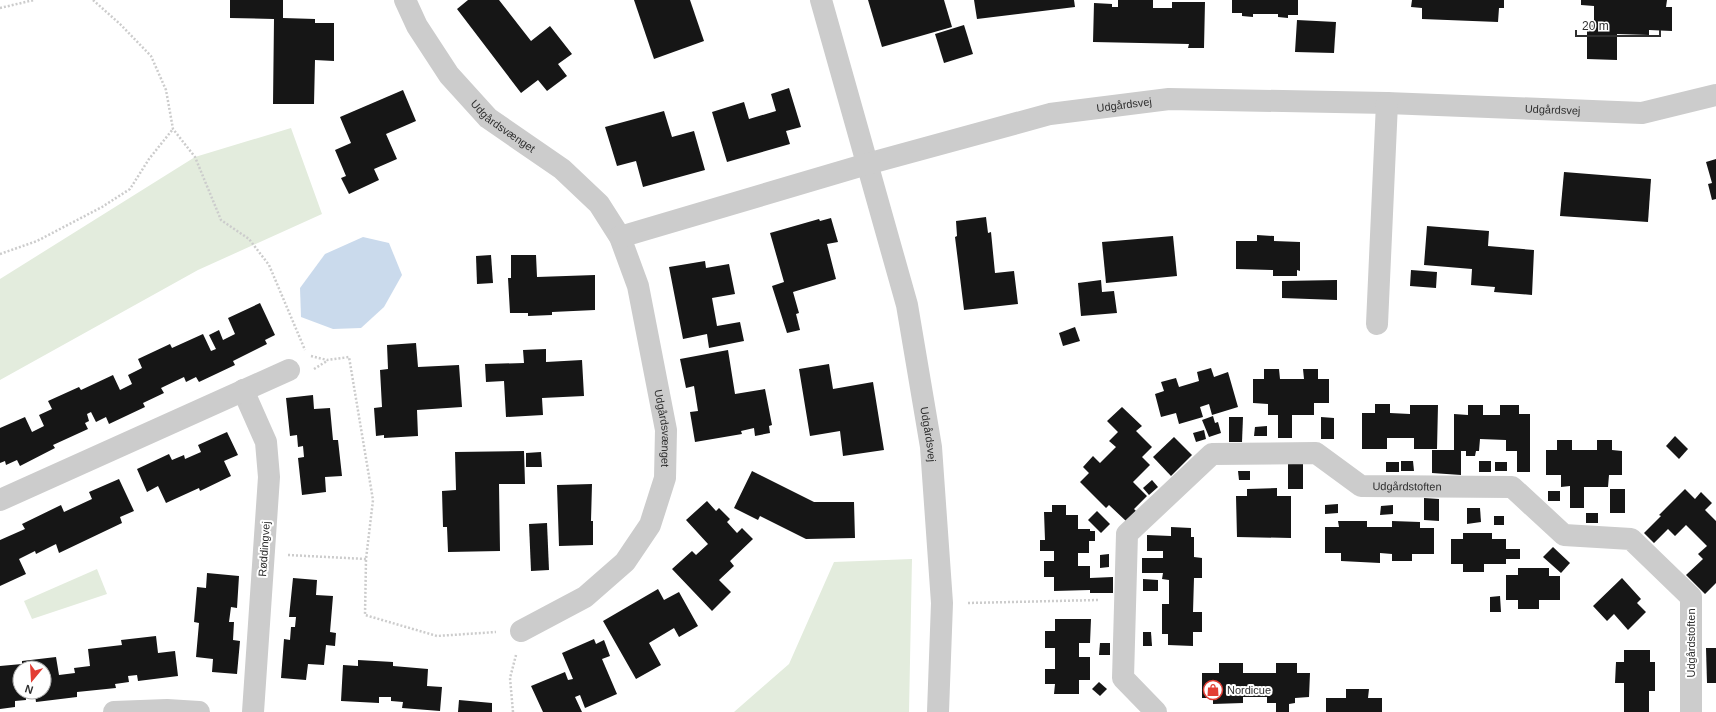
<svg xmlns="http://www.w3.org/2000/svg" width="1716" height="712" font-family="Helvetica,sans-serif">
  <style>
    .green { fill: #e3ecdd }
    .water { fill: #cadaec }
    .building { fill: #161616; fill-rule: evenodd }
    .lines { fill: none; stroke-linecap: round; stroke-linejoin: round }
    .path { stroke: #ccc; stroke-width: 2.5; stroke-dasharray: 2 2; stroke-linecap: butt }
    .minor { stroke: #ccc; stroke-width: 22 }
    .labels { text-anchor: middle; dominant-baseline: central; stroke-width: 4; stroke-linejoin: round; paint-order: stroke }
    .street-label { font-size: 11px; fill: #2f2f2f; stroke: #fff }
    .poi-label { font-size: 11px; fill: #2f2f2f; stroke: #fff; text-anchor: start }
  </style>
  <rect width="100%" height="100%" fill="#fff"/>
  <g class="green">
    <polygon points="291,128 322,214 198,270 0,380 0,279 195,157"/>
    <polygon points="912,559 909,712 734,712 789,664 834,562"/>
    <polygon points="97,569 107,594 32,619 24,601"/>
  </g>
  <polygon class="water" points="363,237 389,243 402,275 384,307 361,328 333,329 301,317 300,288 325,254"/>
  <g class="building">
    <polygon points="230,0 283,0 283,18 315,19 315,23 334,23 334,61 315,60 314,104 273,104 274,19 230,18"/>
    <polygon points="468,0 499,0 531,41 550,26 572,54 558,64 567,76 547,91 538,80 521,93 457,9"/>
    <polygon points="634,0 690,0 704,41 654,59"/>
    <polygon points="868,0 944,0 952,27 882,47"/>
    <polygon points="974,0 1074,0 1075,7 977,19"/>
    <polygon points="1118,0 1153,0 1153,8 1172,8 1172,2 1205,2 1204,48 1188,48 1189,44 1093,42 1094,3 1112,4 1112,7 1118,7"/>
    <polygon points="1232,0 1298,0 1298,15 1288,15 1288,18 1278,17 1278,14 1253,14 1253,17 1242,16 1242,13 1232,13"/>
    <polygon points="1412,0 1504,0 1504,8 1499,8 1498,22 1422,19 1422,8 1411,7"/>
    <polygon points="1581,0 1667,0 1666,7 1672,7 1672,31 1649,30 1649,35 1617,34 1617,60 1587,59 1587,24 1594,25 1594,6 1581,5"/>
    <polygon points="1297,20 1336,22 1334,53 1295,52"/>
    <polygon points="964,25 973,54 944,63 935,34"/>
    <polygon points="789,88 801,127 786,131 790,144 727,162 712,112 744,102 749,119 776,111 771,94"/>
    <polygon points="403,90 416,121 386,134 397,159 374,169 379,180 349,194 341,178 346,176 335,150 351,143 340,117"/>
    <polygon points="664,111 672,137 694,131 705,170 643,187 636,161 617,166 605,127"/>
    <polygon points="1716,159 1716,199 1712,200 1708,184 1712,183 1706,162"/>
    <polygon points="1564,172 1651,179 1648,222 1560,216"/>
    <polygon points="986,217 988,233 991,232 995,273 1014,271 1018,304 964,310 955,237 957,236 956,221"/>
    <polygon points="831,218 838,242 827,244 836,279 793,292 799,313 796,314 800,330 787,333 772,286 784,282 770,233 819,219 820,221"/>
    <polygon points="1427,226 1489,231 1488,246 1534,250 1532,295 1494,292 1495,287 1471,285 1472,269 1424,265"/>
    <polygon points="1257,235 1274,236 1274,241 1300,242 1300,271 1297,270 1297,276 1273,276 1273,270 1236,269 1236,241 1257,241"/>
    <polygon points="1173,236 1177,276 1106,283 1102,242"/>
    <polygon points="491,255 493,283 477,284 476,256"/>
    <polygon points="511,255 536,255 537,277 595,275 595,310 552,312 552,315 528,316 528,313 510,313 508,278 511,278"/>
    <polygon points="705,261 706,268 729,264 735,294 712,298 717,326 740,322 744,341 709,348 707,334 683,339 669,267"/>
    <polygon points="1411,270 1437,272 1436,288 1410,286"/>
    <polygon points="1101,280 1102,292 1114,291 1117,313 1081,316 1078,283"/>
    <polygon points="1337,280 1337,300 1282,298 1282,281"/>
    <polygon points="260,303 275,335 265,340 267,344 233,361 235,365 199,382 196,377 186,382 184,377 161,388 164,393 143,403 145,407 109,424 106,417 96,422 91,412 87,414 89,421 85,423 88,429 53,445 55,448 20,466 17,460 6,465 5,461 0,463 0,428 25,417 32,432 44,426 39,415 52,409 48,401 79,387 81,390 113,375 120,390 132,384 128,375 142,368 138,359 170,344 172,348 203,334 211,351 216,349 209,335 219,330 223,340 235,334 228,318"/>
    <polygon points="1075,327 1080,341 1063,346 1059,333"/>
    <polygon points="416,343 418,367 459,365 462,407 417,410 418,436 384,438 384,435 376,436 374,408 382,407 380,370 388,369 387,345"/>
    <polygon points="546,349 546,362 582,360 584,396 542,398 543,415 506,417 504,381 486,382 485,364 524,363 523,350"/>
    <polygon points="728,350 735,394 765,389 772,425 769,426 770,433 755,436 754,428 741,431 742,434 695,442 690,412 698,411 694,386 686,388 680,359"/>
    <polygon points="829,364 833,389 873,382 884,450 843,456 840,431 810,436 799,369"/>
    <polygon points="1211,368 1214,377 1228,372 1238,407 1212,415 1209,404 1200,407 1203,417 1179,424 1176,413 1161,417 1155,394 1164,391 1161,382 1176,378 1179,387 1199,381 1197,372"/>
    <polygon points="1264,369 1279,369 1280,379 1304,379 1303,369 1318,369 1318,379 1329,379 1329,403 1314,403 1314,415 1292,415 1292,438 1278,438 1278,415 1268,415 1268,404 1253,403 1253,379 1264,379"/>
    <polygon points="313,395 314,409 330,408 333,440 338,440 342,476 325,477 326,492 302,495 298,458 304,457 303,446 298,447 297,435 290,436 286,398"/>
    <polygon points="1375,404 1390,404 1390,413 1410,414 1410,405 1438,405 1437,449 1414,449 1414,438 1387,438 1387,449 1362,449 1362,413 1375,413"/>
    <polygon points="1468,405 1483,405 1483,415 1500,415 1500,405 1519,405 1519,414 1530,414 1530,472 1517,472 1517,451 1506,451 1506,440 1480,439 1479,451 1476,451 1475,456 1466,456 1466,451 1461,451 1461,475 1432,473 1432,450 1454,450 1454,414 1468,415"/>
    <polygon points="1122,407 1142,426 1136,431 1152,447 1142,457 1150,465 1133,482 1147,496 1134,509 1136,511 1126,521 1109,505 1106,508 1080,482 1089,473 1083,467 1093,456 1100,463 1116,447 1109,441 1118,432 1107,421"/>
    <polygon points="1213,416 1215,423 1218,422 1221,433 1209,437 1202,420"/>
    <polygon points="1229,417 1243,417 1242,442 1229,442"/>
    <polygon points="1321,417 1334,418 1334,439 1321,439"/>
    <polygon points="1267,426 1267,436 1254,436 1255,427"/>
    <polygon points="1204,430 1206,439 1196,442 1193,433"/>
    <polygon points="227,432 238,455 224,461 231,476 200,491 199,488 166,503 158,486 147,492 137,469 169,454 172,460 184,455 185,459 201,452 198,445"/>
    <polygon points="1675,436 1688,449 1679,459 1666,446"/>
    <polygon points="1174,437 1192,455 1171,476 1153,457"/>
    <polygon points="1557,440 1572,440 1572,450 1597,450 1597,440 1612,440 1612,450 1622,451 1622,475 1609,475 1608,487 1584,487 1584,508 1570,508 1570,486 1561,487 1561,475 1546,475 1546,450 1557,450"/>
    <polygon points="524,451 525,484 499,484 500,551 448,552 447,527 443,527 442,491 456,490 455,452"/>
    <polygon points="541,452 542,467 526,467 526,453"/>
    <polygon points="1401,461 1413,461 1414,471 1401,471"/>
    <rect x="1479" y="461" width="12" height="11"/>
    <rect x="1386" y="462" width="13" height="10"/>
    <rect x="1495" y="462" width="12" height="9"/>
    <rect x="1288" y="463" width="15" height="26"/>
    <polygon points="752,471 814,502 854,502 855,538 806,539 760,516 758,520 734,508"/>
    <polygon points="1238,471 1250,471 1250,480 1239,480"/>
    <polygon points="119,479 134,511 120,517 122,523 59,553 56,544 36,554 35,551 19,559 26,574 0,586 0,540 25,529 22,524 61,505 64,512 92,499 89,492"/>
    <polygon points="1152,480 1158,487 1149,495 1143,488"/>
    <polygon points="592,484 591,521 593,521 593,545 559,546 557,485"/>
    <polygon points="1277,488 1277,496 1291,496 1291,538 1237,537 1236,496 1247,496 1247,489"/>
    <rect x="1610" y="489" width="15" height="24"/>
    <polygon points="1685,489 1695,499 1701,492 1712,503 1705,510 1716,521 1716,583 1705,594 1686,575 1703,559 1698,554 1707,546 1686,525 1675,536 1668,529 1654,543 1644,533 1661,516 1659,515"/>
    <rect x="1548" y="491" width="12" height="10"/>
    <polygon points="1424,498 1439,499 1439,521 1424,520"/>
    <polygon points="707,501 716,511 719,508 730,519 727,522 737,533 742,528 753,539 730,561 734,566 719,580 731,592 712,611 672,569 692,551 696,555 708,544 686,520"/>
    <polygon points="1338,504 1338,513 1325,514 1325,505"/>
    <polygon points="1052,505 1066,505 1066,515 1078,515 1078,529 1090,529 1090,531 1095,531 1095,541 1089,541 1089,553 1078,553 1078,566 1090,566 1090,578 1113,577 1113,593 1090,593 1090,590 1054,591 1054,577 1044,577 1044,561 1054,561 1054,551 1040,551 1040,540 1045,540 1044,512 1052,512"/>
    <polygon points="1393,505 1393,514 1380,515 1381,506"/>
    <polygon points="1467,508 1480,508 1481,522 1467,524"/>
    <polygon points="1097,511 1110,524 1101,533 1088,520"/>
    <rect x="1586" y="513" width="12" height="10"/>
    <rect x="1494" y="516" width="10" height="9"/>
    <polygon points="1338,521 1367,521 1367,527 1392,527 1392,521 1420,522 1420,528 1434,528 1434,554 1412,554 1412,561 1392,561 1392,554 1380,553 1380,563 1341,561 1341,553 1325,553 1325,527 1339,527"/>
    <polygon points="547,523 549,570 531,571 529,524"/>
    <polygon points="1171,527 1191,528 1191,537 1194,537 1194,557 1202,558 1202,578 1194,578 1193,612 1202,612 1202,632 1193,632 1193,646 1168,645 1168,634 1162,634 1162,604 1169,604 1169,580 1162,579 1163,573 1142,573 1142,558 1163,558 1163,551 1147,551 1147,535 1171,536"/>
    <polygon points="1463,533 1492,533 1492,539 1506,539 1506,549 1520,549 1520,559 1506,559 1506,564 1484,564 1484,572 1463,572 1463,564 1451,564 1451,539 1463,539"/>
    <polygon points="1553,547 1570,563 1561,573 1543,557"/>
    <polygon points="1109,554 1109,567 1100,568 1100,555"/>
    <polygon points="1518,568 1549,568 1549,576 1560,576 1560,600 1539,600 1539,609 1518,609 1518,600 1506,600 1506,575 1518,575"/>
    <polygon points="207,573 239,576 237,608 231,607 229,622 234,622 233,640 240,641 237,674 212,672 213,659 196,657 199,623 194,622 197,587 206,588"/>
    <polygon points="293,578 317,580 316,595 333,596 330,632 336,633 335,646 326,645 324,665 308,664 306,680 281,678 284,639 290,640 291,627 295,627 296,617 289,617"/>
    <polygon points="1622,578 1641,599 1637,603 1646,612 1628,630 1614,614 1607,621 1593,606"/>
    <polygon points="1143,579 1158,580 1158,591 1143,591"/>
    <polygon points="658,589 664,600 679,592 698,626 679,637 674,628 649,643 661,665 636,679 603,621"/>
    <polygon points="1500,596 1501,612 1490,612 1490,597"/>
    <polygon points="1055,619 1091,619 1090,643 1079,643 1079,657 1090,657 1090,680 1079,680 1079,694 1054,694 1055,684 1045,684 1045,669 1055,669 1055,648 1045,648 1045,631 1055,631"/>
    <polygon points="1143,632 1151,632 1152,646 1143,646"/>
    <path d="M 156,636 L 158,653 L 175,651 L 178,676 L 138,681 L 137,675 L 128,676 L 129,682 L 115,684 L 116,688 L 77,692 L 77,697 L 36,702 L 35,695 L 26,697 L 26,700 L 15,701 L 15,707 L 0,709 L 0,666 L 22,664 L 22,661 L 56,657 L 59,675 L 75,673 L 74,668 L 90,666 L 88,649 L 122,645 L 121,640 ZM 20,668 L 44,668 L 44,692 L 20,692 Z"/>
    <polygon points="594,639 596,644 604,640 610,656 602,659 617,694 585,708 580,695 575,697 582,712 543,712 531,686 565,672 568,680 573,679 562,653"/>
    <polygon points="1100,643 1110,643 1110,655 1099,655"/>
    <polygon points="1706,648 1716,648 1716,683 1707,683"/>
    <polygon points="1624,650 1650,650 1650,662 1655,662 1655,691 1649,691 1649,712 1624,712 1624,683 1615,683 1616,662 1624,662"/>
    <polygon points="358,660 393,662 393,666 428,669 427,686 442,687 440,711 402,708 403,702 391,701 391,697 379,697 379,703 341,701 343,665 358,666"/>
    <polygon points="1219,663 1243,663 1243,673 1276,673 1276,663 1297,663 1297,673 1310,673 1309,697 1295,698 1295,703 1289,704 1289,712 1276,712 1276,703 1267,703 1267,697 1243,697 1243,703 1213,704 1213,698 1202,698 1202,673 1219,673"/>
    <polygon points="1099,682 1107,689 1100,696 1092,689"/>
    <polygon points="1346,689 1369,689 1368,698 1382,698 1382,712 1326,712 1326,698 1346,698"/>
    <polygon points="459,700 492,703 492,712 458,712"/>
  </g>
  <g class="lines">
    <g class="path">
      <polyline points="93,0 120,24 151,56 166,90 173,129 195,157 221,220 249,239 269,265 305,350"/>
      <polyline points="0,8 34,0"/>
      <polyline points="0,254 37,241 102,207 130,189 149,159 173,129"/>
      <polyline points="311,356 327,360 349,357 373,500 366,559 365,615 437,636 496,632"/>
      <polyline points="314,369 327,361"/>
      <polyline points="288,555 366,559"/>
      <polyline points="968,603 1099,600"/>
      <polyline points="513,712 510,678 516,655"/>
    </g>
    <g class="minor">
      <path id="s1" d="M 405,0 L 417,26 L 449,75 L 488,118 L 562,169 L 599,204 L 620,237 L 638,286 L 666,430 L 665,478 L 650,525 L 625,562 L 585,597 L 521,631"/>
      <path id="s2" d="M 821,0 L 907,305 L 931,447 L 942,603 L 938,712"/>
      <path id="s3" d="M 620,237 L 867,164 L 1050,114 L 1169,99 L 1387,103 L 1642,113 L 1716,95"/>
      <polyline points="1377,324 1387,103"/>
      <polyline points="243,390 266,442 269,477 253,712"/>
      <polyline points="0,500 289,370"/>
      <polyline points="114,712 167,710 199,712"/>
      <path id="s4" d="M 1156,712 L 1123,678 L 1127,534 L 1212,454 L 1316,453 L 1361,486 L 1512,487 L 1564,535 L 1631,539 L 1691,597 L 1691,712"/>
    </g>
  </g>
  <defs>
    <symbol id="shop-ring" viewBox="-11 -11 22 22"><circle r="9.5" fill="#fff" stroke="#e33e34" stroke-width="1.5"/><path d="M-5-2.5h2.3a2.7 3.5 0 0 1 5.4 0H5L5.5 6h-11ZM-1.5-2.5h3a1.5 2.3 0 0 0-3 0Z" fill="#e33e34"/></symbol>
  </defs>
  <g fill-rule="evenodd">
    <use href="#shop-ring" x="1202" y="679" width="22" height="22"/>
  </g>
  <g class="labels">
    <g class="street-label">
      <text stroke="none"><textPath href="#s3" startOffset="522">Udgårdsvej</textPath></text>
      <text stroke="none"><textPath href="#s3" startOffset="951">Udgårdsvej</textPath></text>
      <text stroke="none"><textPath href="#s1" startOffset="162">Udgårdsvænget</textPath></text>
      <text stroke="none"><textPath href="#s1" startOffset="522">Udgårdsvænget</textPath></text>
      <text stroke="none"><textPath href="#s2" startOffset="448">Udgårdsvej</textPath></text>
      <text stroke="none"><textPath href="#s4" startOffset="514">Udgårdstoften</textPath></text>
      <text transform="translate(264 549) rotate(-86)">Røddingvej</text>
      <text transform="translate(1691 643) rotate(-90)">Udgårdstoften</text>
    </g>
    <g class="poi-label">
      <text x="1227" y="690">Nordicue</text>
    </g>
  </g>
  <g transform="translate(32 680) rotate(198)"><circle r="19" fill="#ffffff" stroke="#acacac"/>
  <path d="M0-3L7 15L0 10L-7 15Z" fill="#e33e34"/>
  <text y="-6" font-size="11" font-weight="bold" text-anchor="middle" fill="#2f2f2f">N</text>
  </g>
  <path d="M1576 30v6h84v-6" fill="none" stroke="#2f2f2f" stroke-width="2"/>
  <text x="1582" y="30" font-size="12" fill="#2f2f2f" stroke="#ffffff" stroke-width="3" paint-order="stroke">20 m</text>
</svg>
